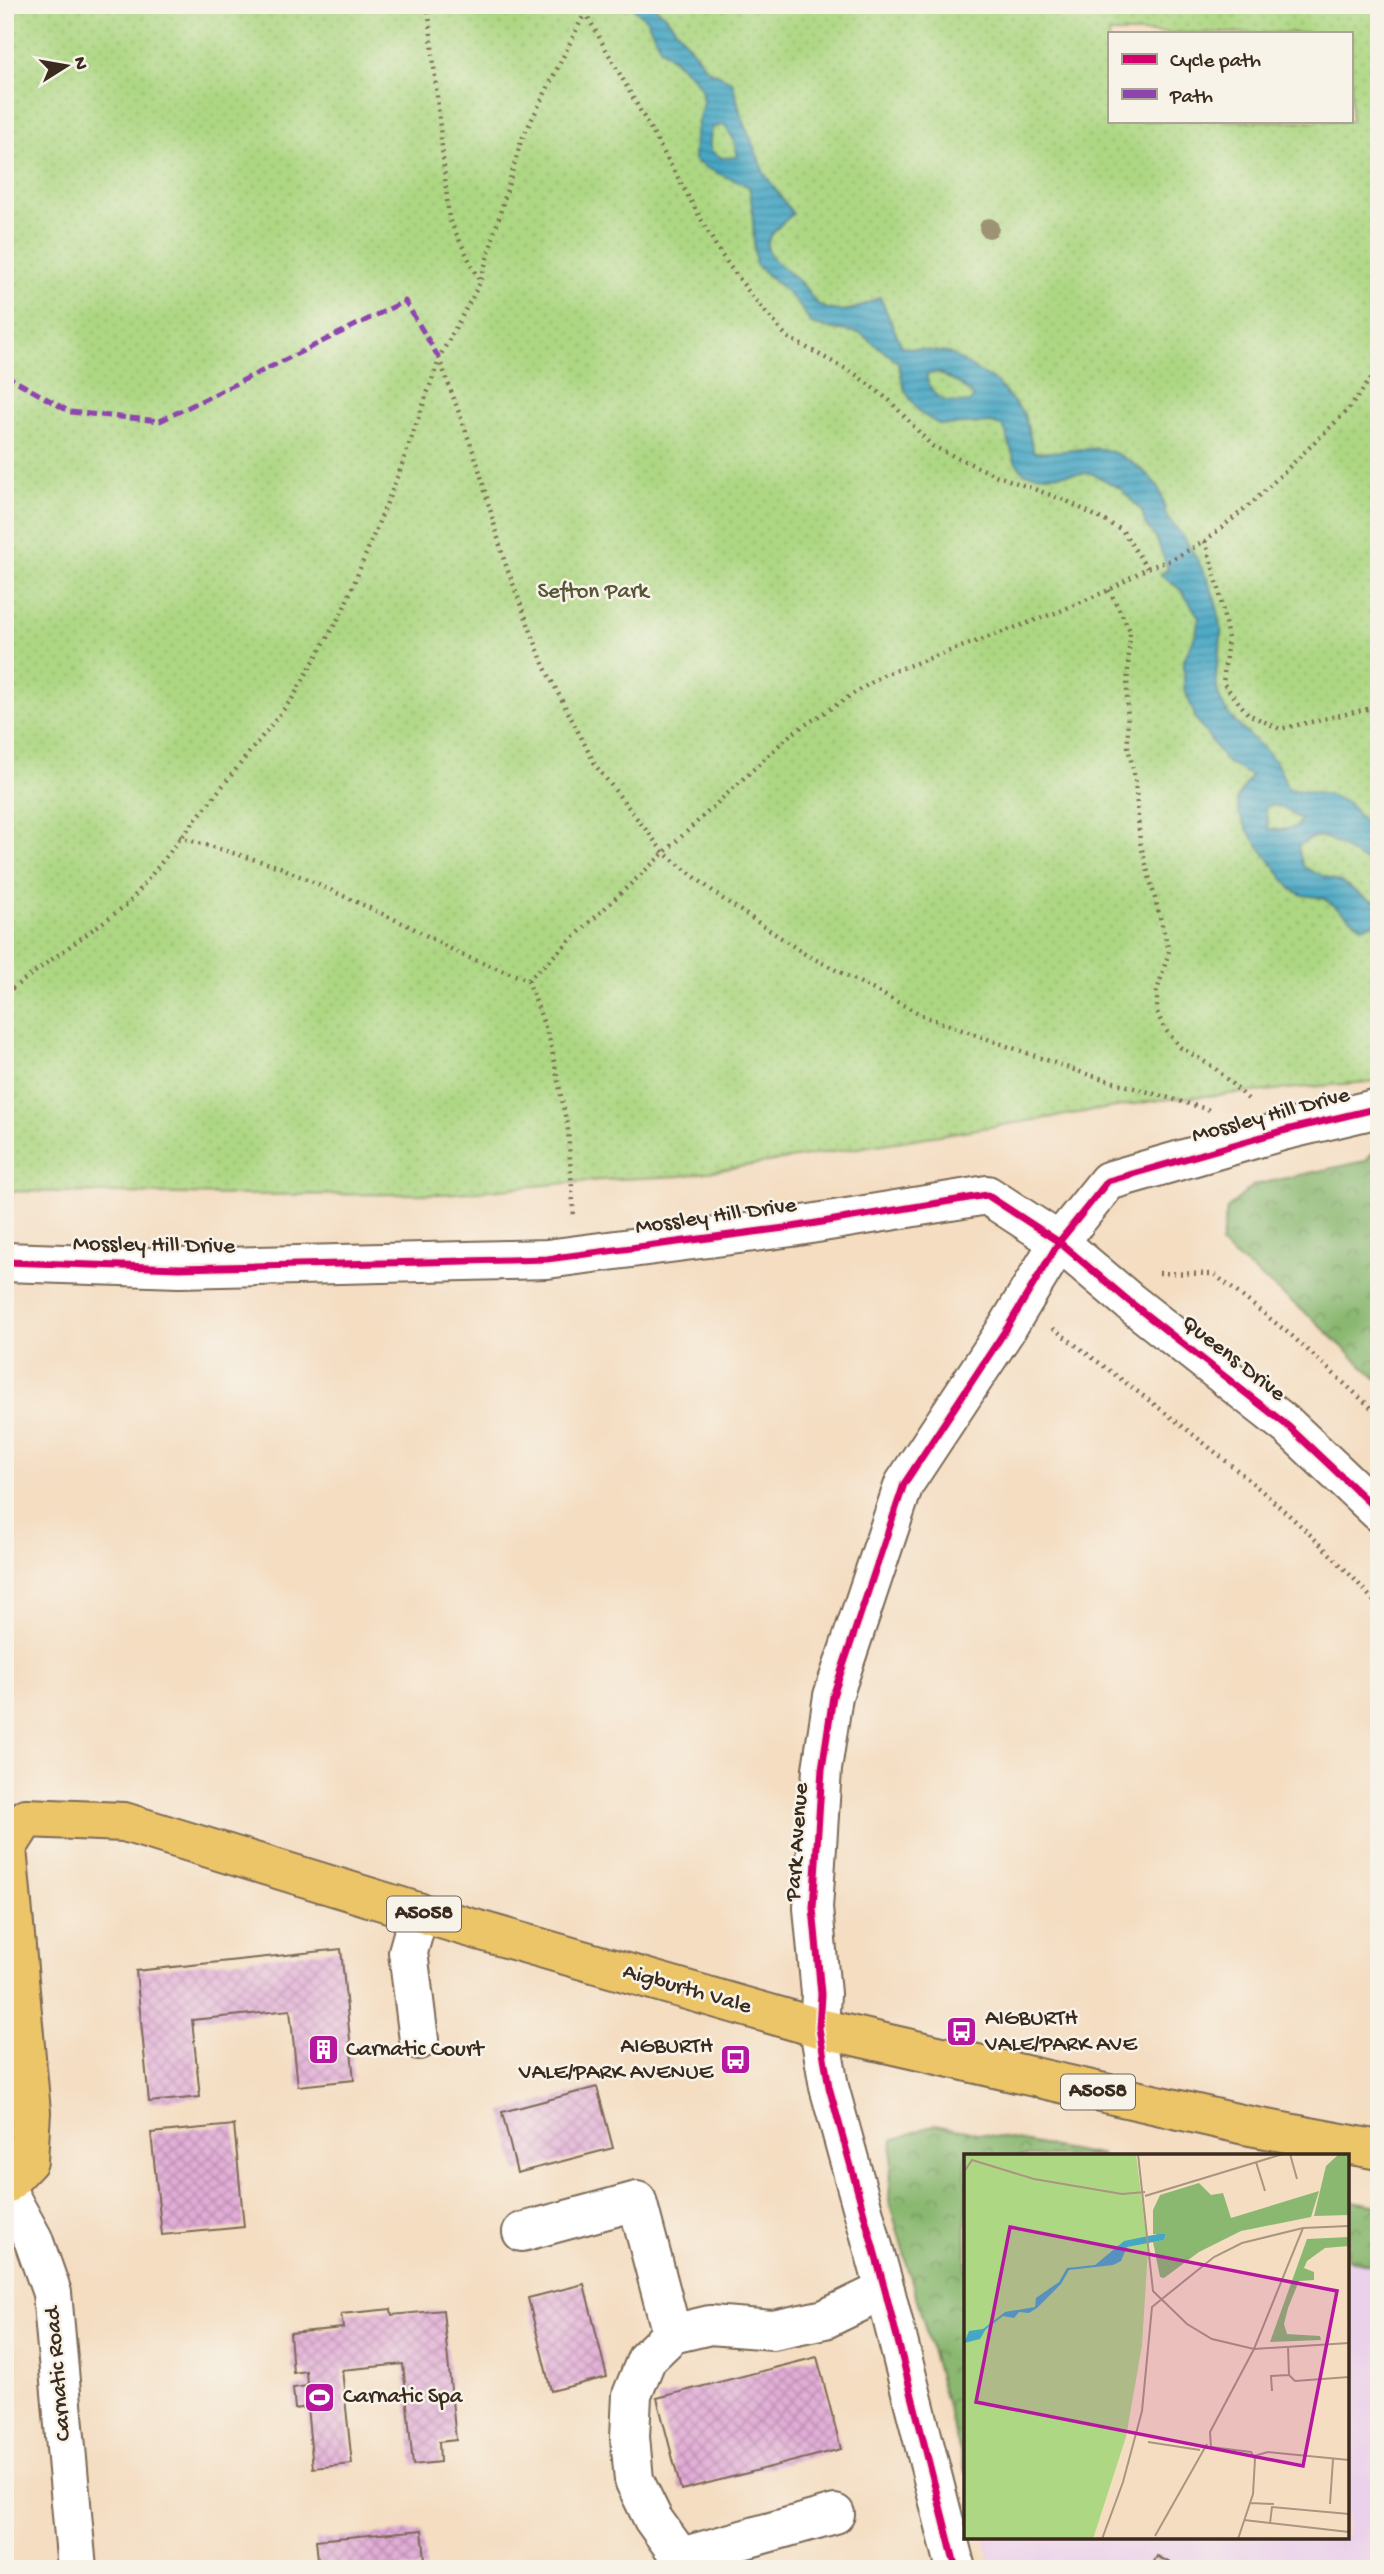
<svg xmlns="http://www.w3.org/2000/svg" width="1384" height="2574" font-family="'Gochi Hand',sans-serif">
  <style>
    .built { fill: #ebd1eb }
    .forest { fill: url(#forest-crowns); stroke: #627148; stroke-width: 2 }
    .park { fill: url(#park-dots); stroke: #748050; stroke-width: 2; fill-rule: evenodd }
    .water { fill: url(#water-rules); stroke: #406872; stroke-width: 2; fill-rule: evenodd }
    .building { fill: url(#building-cross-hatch) }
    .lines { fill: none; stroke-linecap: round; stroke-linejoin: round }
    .minor-casing { stroke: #7c6957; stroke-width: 42 }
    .major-casing { stroke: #7c6957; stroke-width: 42 }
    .path { stroke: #7c6957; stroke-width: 4.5; stroke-dasharray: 2 5; stroke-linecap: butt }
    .minor { stroke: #fff; stroke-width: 38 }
    .major { stroke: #edc569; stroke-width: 38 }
    .quiet { stroke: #8e44ad; stroke-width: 5; stroke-dasharray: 10 5; stroke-linecap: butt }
    .cycleway-casing { stroke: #f7f3e8; stroke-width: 11 }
    .cycleway { stroke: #d6006c; stroke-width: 7 }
    .tree { fill: #9e9275 }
    .labels { text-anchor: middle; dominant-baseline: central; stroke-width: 5; stroke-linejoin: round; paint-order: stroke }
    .shield { fill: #f7f3e8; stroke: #73665b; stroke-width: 2 }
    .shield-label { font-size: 21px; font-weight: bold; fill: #3b2a1e }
    .park-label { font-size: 23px; fill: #585537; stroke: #f7f3e8 }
    .street-label { font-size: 23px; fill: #3b2a1e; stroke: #f7f3e8 }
    .poi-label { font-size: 23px; fill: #3b2a1e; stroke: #f7f3e8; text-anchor: start }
    .inset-road { fill: none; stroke: #aa9580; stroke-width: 2 }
    .view { fill: #b5179e; fill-opacity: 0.15; stroke: #b5179e; stroke-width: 3.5 }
    .inset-edge { fill: none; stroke: #3b2a1e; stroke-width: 3.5 }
  </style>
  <defs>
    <pattern id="forest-crowns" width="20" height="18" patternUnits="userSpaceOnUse" patternTransform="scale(1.75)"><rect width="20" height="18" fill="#8ab871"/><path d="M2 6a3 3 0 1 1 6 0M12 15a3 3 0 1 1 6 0" fill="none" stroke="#72965c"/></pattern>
    <pattern id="park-dots" width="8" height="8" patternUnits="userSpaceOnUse" patternTransform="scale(1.75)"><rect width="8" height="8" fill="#add783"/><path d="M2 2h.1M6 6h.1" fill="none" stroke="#96b971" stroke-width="1.8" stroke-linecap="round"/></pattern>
    <pattern id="water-rules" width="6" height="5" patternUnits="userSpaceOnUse" patternTransform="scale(1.75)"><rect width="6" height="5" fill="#46a7c5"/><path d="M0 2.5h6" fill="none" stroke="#3c889f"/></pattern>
    <pattern id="building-cross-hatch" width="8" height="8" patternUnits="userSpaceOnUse" patternTransform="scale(1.75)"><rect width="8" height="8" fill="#e2acd7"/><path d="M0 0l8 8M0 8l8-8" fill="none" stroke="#b88cae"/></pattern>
  </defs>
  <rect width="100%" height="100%" fill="#f7f3e8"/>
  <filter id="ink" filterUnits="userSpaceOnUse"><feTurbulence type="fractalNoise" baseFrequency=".0143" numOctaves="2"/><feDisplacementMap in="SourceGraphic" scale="14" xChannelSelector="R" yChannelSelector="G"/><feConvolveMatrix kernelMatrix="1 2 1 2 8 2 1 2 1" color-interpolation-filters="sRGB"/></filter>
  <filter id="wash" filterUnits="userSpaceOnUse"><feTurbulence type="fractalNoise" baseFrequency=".00686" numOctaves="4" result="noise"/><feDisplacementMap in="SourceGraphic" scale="28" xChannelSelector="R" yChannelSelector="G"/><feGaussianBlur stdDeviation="1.57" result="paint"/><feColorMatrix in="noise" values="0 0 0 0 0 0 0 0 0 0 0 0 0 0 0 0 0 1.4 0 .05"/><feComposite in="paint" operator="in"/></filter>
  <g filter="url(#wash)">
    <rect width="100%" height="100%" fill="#f4ddc1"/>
    <polygon class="built" points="1347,2200 1379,2206 1379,2569 992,2569 984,2537 1347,2537"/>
    <g class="forest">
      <polygon points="1379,1146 1379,1381 1313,1319 1221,1245 1227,1209 1254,1185 1365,1161"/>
      <polygon points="934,2125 1103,2156 966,2156 966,2473 889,2200 893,2140"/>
      <polygon points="1347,2200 1379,2206 1379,2268 1347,2258"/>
    </g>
    <path class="park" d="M 5,5 L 1379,5 L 1379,1081 L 1160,1100 L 682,1176 L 601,1180 L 445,1194 L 238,1195 L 5,1191 ZM 1109,33 L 1351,33 L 1351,121 L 1109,121 Z"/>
    <path class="water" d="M 630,5 L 652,5 L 665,15 L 708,70 L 732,81 L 741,114 L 764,173 L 793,214 C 749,249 768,254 801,283 C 814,296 811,306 833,310 C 849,314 866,304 880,297 L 902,347 L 949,353 L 996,382 L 1024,414 L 1034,452 C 1053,454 1091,446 1103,449 C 1123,454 1148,471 1159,489 C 1164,498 1163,510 1168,519 C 1171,523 1176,527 1179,531 C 1199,559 1217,593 1221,628 C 1223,651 1211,670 1219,696 C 1228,725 1261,740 1277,764 C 1282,772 1284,781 1288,789 L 1330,795 L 1348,803 L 1364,822 L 1379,834 L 1379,864 C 1372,862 1363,861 1357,857 C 1337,845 1321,825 1298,847 L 1303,866 C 1315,875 1326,876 1340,882 C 1352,887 1361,898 1374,901 L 1379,899 L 1379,922 L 1363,927 L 1323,898 L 1303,895 L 1292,890 L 1250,834 L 1239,814 L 1237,798 L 1251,776 L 1226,762 L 1196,719 L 1184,687 L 1184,660 L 1196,634 L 1199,617 L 1181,590 L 1160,574 L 1168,569 L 1156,538 L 1145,524 L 1142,511 L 1120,488 L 1091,473 L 1045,475 L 1024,473 L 1015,461 L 1004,427 L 992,423 L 940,425 L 920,413 L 905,391 L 898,362 L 860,333 L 826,328 L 811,324 C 798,299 777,283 756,265 C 752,240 755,212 749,187 C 730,177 711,173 694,160 L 695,136 L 703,102 L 701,89 L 694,78 L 661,49 L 647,20 ZM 725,125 L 734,140 L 738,157 L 722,158 L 711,151 L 710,138 L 713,127 ZM 937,372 L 961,385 L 974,397 L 970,402 C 946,405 931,399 926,375 ZM 1272,805 L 1283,808 L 1301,820 L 1296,827 L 1280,830 L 1269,829 L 1265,807 Z"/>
    <g id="blocks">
      <g class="building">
        <polygon points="341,1949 354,2080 298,2086 290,2010 192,2020 200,2097 149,2102 136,1971"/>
        <polygon points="597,2087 613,2148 517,2173 502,2112"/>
        <polygon points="234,2125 244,2227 162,2235 151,2133"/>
        <polygon points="584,2284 607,2377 551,2391 528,2298"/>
        <polygon points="391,2309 392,2315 443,2310 456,2440 439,2442 440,2462 413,2465 403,2364 342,2370 352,2464 313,2468 307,2407 295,2409 293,2388 307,2386 306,2371 293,2373 290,2333 343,2328 341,2314"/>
        <polygon points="817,2357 841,2449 681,2490 657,2398"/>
        <polygon points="422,2530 426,2569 319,2569 316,2540"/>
        <polygon points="1157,2556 1181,2569 1150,2569"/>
      </g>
    </g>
  </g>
  <g filter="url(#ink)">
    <use href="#blocks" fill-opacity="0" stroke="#7c6957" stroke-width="2"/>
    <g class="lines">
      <defs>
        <g id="minor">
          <polyline points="5,1262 179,1268 547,1259 792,1227 987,1195 1059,1242 1130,1302 1289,1427 1379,1512"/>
          <polyline points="419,1913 408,1952 419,2040"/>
          <polyline points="5,2188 33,2239 52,2293 77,2569"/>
          <polyline points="522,2232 637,2201 672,2334"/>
          <polyline points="681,2557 835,2514"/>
          <polyline points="689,2569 653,2519 634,2480 630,2437 632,2395 647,2358 672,2334 710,2325 773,2330 825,2319 885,2290"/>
          <polyline points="956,2569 885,2290 829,2087 819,2028 821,1994 813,1908 822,1769 833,1696 904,1484 1007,1328 1059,1242 1108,1181 1282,1131 1379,1108"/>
        </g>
        <polyline id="major" points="5,2185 28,2161 31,2112 7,1848 26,1818 124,1822 454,1923 819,2028 1245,2125 1379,2150"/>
      </defs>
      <use href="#minor" class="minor-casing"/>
      <use href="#major" class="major-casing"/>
      <g class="path">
        <polyline points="428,5 449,219 480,282"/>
        <polyline points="565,5 585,12 720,253 752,296 787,337 855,374 890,401 932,446 995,475 1067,501 1122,530 1147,568"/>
        <polyline points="589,5 521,141 480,283 439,358 477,462 504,560 544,666 596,766 664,853 723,899 805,954 926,1017 1083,1073 1210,1110"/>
        <polyline points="1205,541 1219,589 1228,639 1223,683 1248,714 1280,729 1376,707 1379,708"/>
        <polyline points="1109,590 1130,630 1127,688 1128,746 1135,780 1140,842 1169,951 1157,991 1157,1012 1164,1028 1180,1047 1215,1068 1248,1099"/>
        <polyline points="179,837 280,867 411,927 462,955 528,980 791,734 883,675 1058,612 1109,590 1147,568 1171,560 1205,541 1252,503 1348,410 1379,367"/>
        <polyline points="528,980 550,1041 568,1130 574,1218"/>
        <polyline points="5,987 13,988 129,903 292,699 343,610 399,473 439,360"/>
        <polyline points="1159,1273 1214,1274 1292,1336 1379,1415"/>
        <path d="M 1053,1328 C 1164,1412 1288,1500 1379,1607"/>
      </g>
      <use href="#minor" class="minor"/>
      <use href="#major" class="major"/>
      <polyline class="quiet" points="5,375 70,412 160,421 405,301 439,358"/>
      <defs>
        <g id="cycleway">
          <polyline points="5,1262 179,1268 547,1259 792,1227 987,1195 1059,1242 1130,1302 1289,1427 1379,1512"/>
          <polyline points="956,2569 885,2290 829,2087 819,2028 821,1994 813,1908 822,1769 833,1696 904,1484 1007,1328 1059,1242 1108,1181 1282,1131 1379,1108"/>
        </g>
      </defs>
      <use href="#cycleway" class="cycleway-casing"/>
      <use href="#cycleway" class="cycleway"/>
    </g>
    <circle class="tree" cx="989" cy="228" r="10"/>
  </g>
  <defs>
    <symbol id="bus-square" viewBox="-11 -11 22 22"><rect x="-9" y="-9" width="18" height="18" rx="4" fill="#b5179e" stroke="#f7f3e8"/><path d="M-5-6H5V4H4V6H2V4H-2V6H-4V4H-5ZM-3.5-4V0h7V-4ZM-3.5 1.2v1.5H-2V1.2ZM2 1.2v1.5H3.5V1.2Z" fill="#fff"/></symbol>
    <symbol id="building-square" viewBox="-11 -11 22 22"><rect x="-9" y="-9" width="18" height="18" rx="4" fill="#b5179e" stroke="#f7f3e8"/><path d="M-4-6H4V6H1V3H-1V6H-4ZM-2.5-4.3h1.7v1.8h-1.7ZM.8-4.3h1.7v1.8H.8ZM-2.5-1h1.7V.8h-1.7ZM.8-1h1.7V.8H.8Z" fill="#fff"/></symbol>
    <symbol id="stadium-square" viewBox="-11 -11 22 22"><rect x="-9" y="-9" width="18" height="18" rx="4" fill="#b5179e" stroke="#f7f3e8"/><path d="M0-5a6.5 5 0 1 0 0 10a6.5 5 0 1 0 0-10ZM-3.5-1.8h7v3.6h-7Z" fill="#fff"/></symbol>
  </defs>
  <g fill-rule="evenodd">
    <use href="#bus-square" x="944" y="2014" width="35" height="35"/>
    <use href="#building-square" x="306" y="2032" width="35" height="35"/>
    <use href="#bus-square" x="718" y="2042" width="35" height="35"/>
    <use href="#stadium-square" x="302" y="2380" width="35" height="35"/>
  </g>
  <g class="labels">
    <g class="shield">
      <rect x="387" y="1896.5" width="74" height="35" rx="5"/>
      <rect x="1061" y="2074.5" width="74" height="35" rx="5"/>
    </g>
    <g class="shield-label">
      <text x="424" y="1914">A5058</text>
      <text x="1098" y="2092">A5058</text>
    </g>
    <g class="park-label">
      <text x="593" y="592">Sefton Park</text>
    </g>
    <g class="street-label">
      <text transform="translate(1271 1116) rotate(-15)">Mossley Hill Drive</text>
      <text transform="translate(716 1217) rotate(-8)">Mossley Hill Drive</text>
      <text transform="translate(154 1246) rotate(1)">Mossley Hill Drive</text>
      <text transform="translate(1233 1359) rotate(38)">Queens Drive</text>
      <text transform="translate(798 1842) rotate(-86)">Park Avenue</text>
      <text transform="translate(687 1990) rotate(16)">Aigburth Vale</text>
      <text transform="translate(59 2374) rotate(-95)">Carnatic Road</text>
    </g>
    <g class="poi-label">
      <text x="985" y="2019">AIGBURTH<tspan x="985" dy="26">VALE/PARK AVE</tspan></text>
      <text x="713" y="2047" text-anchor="end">AIGBURTH<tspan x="713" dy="26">VALE/PARK AVENUE</tspan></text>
      <text x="346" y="2050">Carnatic Court</text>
      <text x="343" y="2397">Carnatic Spa</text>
    </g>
  </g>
  <g transform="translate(964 2154)">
    <rect width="385" height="385" fill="#f4ddc1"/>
    <path d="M 375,0 L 385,0 L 385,61 L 350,62 L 362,12 ZM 235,29 L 247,41 L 259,39 L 267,64 L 355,37 L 347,63 L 277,77 L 235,98 L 200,124 L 196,123 L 189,88 L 200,86 L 202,80 L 189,80 L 189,56 L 196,41 ZM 385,83 L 385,92 L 361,94 L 343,107 L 340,114 L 350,118 L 350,126 L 335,127 L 324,154 L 320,170 L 323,180 L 356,182 L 357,186 L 306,188 L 343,85 Z" fill="#8ab871"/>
    <path d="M 0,0 L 172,0 L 184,95 L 178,191 L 162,283 L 129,385 L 0,385 Z" fill="#add783"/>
    <path d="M 194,80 L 202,80 L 200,86 L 163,93 L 157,107 L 149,111 L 105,116 L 97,130 L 73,154 L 65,159 L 55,158 L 50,164 L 39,162 L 22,175 L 16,185 L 0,189 L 5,177 L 19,175 L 41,158 L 71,153 L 72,144 L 95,128 L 103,114 L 131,111 L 160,87 Z" fill="#46a7c5"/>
    <path class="inset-road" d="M 174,0 L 189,137 L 223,170 L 248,185 L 290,195 L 385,189M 326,0 L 333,25M 292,8 L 301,37M 0,18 L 8,6 L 70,25 L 158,40 L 181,38M 181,42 L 319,0M 324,193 L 325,221 L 331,227 L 385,223M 308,237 L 307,222 L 325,221M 184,288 L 236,296M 290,302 L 304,298 L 385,306M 286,349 L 310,350M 366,350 L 369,305M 280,366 L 385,378M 306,369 L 308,353 L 385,360M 191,382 L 243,290M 138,385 L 159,328 L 178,257 L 188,153 L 250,103 L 278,89 L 339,74M 274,385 L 289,340 L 291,305 L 287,298 L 247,293 L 246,278 L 290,195 L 339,74 L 385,72"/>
    <path class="view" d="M 46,73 L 373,137 L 339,312 L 12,248 Z"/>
    <rect width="385" height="385" class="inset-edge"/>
  </g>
  <rect width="1384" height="2574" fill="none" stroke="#f7f3e8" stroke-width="28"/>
  <rect x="1108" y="32" width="245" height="91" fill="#f7f3e8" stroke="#aca397" stroke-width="2"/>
  <rect x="1122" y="54" width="35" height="10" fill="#d6006c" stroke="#aca397" stroke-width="2"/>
  <text x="1170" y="66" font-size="21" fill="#3b2a1e">Cycle path</text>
  <rect x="1122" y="89" width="35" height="10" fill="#8e44ad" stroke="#aca397" stroke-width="2"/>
  <text x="1170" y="102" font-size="21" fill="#3b2a1e">Path</text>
  <g transform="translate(66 66) rotate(79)" stroke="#f7f3e8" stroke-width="5" paint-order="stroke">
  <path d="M0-5L12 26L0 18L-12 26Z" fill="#3b2a1e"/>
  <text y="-10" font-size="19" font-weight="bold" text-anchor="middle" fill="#3b2a1e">N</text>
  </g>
</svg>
